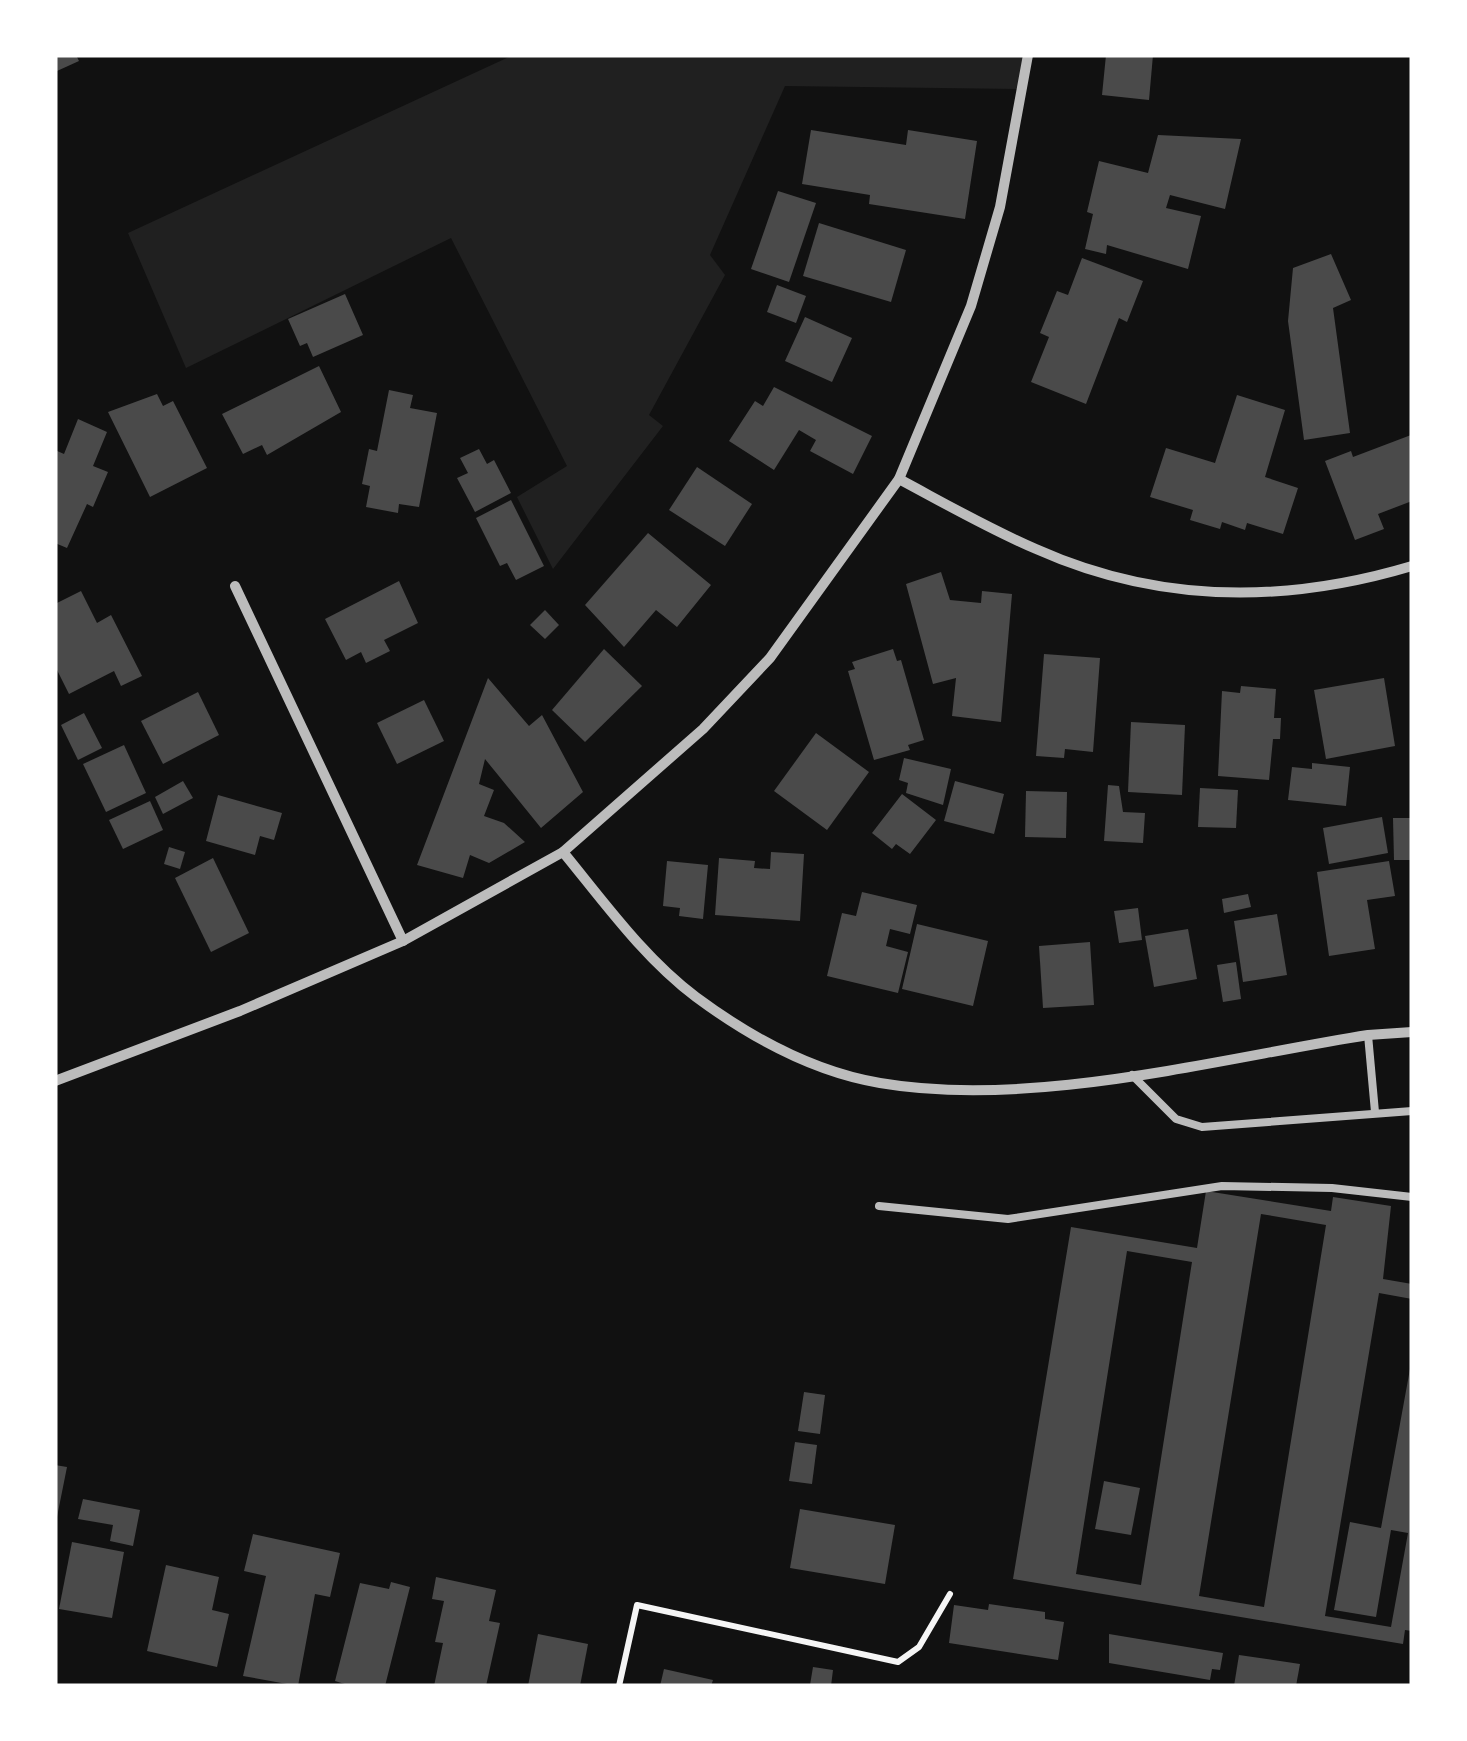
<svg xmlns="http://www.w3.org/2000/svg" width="1467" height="1741" font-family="'Varela Round',sans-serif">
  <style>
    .green { fill: #202020 }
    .building { fill: #4a4a4a; fill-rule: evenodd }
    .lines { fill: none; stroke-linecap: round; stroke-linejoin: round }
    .path { stroke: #f5f5f5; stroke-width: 6 }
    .service { stroke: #bcbcbc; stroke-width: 8 }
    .minor { stroke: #bcbcbc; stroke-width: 10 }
  </style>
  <rect width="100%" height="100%" fill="#111"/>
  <polygon class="green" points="513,55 1029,55 1026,89 785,86 710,255 725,275 649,415 663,426 553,569 517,497 567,466 451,238 186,368 128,233"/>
  <g class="building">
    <polygon points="55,55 76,55 79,61 57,71"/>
    <polygon points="1106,55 1153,55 1149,100 1102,95"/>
    <polygon points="811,130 906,145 908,130 977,141 965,219 869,204 870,195 802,184"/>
    <polygon points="1158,135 1241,139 1225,209 1170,195 1166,208 1201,216 1188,269 1107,245 1106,254 1085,249 1093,214 1087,212 1099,161 1148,173"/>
    <polygon points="778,191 816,203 789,282 751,269"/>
    <polygon points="819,223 906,250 891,302 803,276"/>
    <polygon points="1331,254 1351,300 1333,308 1350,433 1304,440 1288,321 1293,268"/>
    <polygon points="1082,258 1143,281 1127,322 1119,318 1086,404 1031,382 1049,337 1040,333 1057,291 1068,295"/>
    <polygon points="777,285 806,296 796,323 767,312"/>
    <polygon points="345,294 363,335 313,357 307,343 300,346 288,319"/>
    <polygon points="805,317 852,338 832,382 785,361"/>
    <polygon points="319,366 341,412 267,455 262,445 243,454 222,414"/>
    <polygon points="774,387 872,436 853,474 810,451 816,440 799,430 774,470 729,441 755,401 763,406"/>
    <polygon points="389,390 413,395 410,408 437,413 419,507 399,504 398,513 366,507 370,486 362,484 369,449 377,451"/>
    <polygon points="157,394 163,406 173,401 207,468 150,497 108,412"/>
    <polygon points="1237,395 1285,410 1265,477 1298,488 1283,534 1247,523 1245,530 1222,522 1220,529 1190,520 1193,510 1150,497 1166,448 1215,463"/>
    <polygon points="78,419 107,432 93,466 108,472 93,507 87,504 67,548 55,543 55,450 64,454"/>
    <polygon points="1411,435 1412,501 1378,514 1384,529 1355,540 1325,461 1351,451 1353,457"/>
    <polygon points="479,449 487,464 494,460 511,493 475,512 457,478 468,473 460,458"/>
    <polygon points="697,467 752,504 725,546 669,510"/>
    <polygon points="511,500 544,566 516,580 507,563 500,566 476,518"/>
    <polygon points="648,533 711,585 677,627 656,610 624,647 585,605"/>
    <polygon points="941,572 950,600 981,603 982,591 1012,594 1001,722 952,716 956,678 933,684 906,584"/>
    <polygon points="399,581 418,623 384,640 390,651 366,663 361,652 346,660 325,619"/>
    <polygon points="81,591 97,623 111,615 142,676 121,686 114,671 69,694 55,666 55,604"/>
    <polygon points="545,610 559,625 545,639 530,625"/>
    <polygon points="604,649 642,686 585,742 552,710"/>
    <polygon points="893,649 897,661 901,660 924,740 908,745 910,750 874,760 848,671 855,669 852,662"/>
    <polygon points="1044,654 1100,658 1093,752 1065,749 1064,758 1036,756"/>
    <polygon points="488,678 529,726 542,715 583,792 541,828 485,759 479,784 494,790 484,816 504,823 525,842 489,863 470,855 463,878 417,865"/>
    <polygon points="1384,678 1395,746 1326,759 1314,690"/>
    <polygon points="1241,686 1276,689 1274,718 1281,718 1280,739 1273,739 1269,780 1218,776 1222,691 1240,693"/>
    <polygon points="198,692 219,735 163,764 141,721"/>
    <polygon points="424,700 444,741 397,764 377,723"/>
    <polygon points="84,713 102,748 78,760 61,725"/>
    <polygon points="1131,722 1185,725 1182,795 1128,792"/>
    <polygon points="816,733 869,772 827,830 774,791"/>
    <polygon points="124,745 146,793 106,812 83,764"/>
    <polygon points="904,758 951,769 943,805 906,793 908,783 899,780"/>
    <polygon points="1312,763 1350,767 1346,806 1288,800 1292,767 1312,769"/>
    <polygon points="183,781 193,798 163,814 155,797"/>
    <polygon points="955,781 1004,794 994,834 944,821"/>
    <polygon points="1108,785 1119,786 1123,812 1145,813 1143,843 1104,841"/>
    <polygon points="1200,788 1238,790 1236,828 1198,827"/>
    <polygon points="1026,791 1067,792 1066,838 1025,837"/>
    <polygon points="902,794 936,820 910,854 896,844 892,849 872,833"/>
    <polygon points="218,795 282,813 274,840 260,836 255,855 206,841"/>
    <polygon points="150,801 163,830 123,849 109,820"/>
    <polygon points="1382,817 1388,853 1329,864 1323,828"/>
    <polygon points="1393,818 1412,818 1412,860 1394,860"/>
    <polygon points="169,847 185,852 180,869 164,864"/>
    <polygon points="771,852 804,854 800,921 715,915 719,858 755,861 754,868 770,869"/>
    <polygon points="213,858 249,933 211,952 175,878"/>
    <polygon points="667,861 708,865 703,919 679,916 680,908 663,906"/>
    <polygon points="1389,861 1395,896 1367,900 1375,949 1329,956 1317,872"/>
    <polygon points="862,892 917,905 910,934 890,929 886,946 908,952 898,993 827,976 842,913 856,916"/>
    <polygon points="1248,894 1251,907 1224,913 1222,899"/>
    <polygon points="1138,908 1142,940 1119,943 1114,911"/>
    <polygon points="1277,914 1287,975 1243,982 1234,921"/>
    <polygon points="917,924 988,941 973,1006 902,989"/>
    <polygon points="1188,929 1197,979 1154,987 1145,936"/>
    <polygon points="1090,942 1094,1005 1043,1008 1039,946"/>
    <polygon points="1236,962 1241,999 1223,1002 1217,965"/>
    <path d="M 1206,1191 L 1331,1211 L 1333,1197 L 1391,1206 L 1383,1279 L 1412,1284 L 1412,1299 L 1379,1293 L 1325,1616 L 1391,1627 L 1408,1533 L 1391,1530 L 1376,1617 L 1334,1610 L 1350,1522 L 1381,1528 L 1412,1358 L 1412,1631 L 1405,1630 L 1403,1644 L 1013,1579 L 1071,1227 L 1197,1248 ZM 1261,1214 L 1326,1225 L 1264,1607 L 1199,1596 ZM 1127,1251 L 1192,1262 L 1141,1585 L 1076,1574 Z"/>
    <polygon points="804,1392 825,1395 820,1434 798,1431"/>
    <polygon points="795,1442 817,1445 812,1484 789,1481"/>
    <polygon points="55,1465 67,1467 57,1517 55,1517"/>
    <polygon points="1104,1481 1140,1488 1131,1535 1095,1529"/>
    <polygon points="83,1499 140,1510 133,1546 110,1541 113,1525 78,1519"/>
    <polygon points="800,1509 895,1525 885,1584 790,1568"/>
    <polygon points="253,1534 340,1553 330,1597 315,1594 298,1686 243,1676 266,1576 244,1571"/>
    <polygon points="72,1542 124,1552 112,1618 59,1609"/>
    <polygon points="166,1565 219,1577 212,1610 229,1614 217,1667 147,1651"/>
    <polygon points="436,1577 496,1590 489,1621 500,1623 486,1686 434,1686 443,1643 435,1642 444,1601 432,1599"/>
    <polygon points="391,1582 410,1587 385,1686 351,1686 335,1681 360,1583 389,1589"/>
    <polygon points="989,1604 1045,1612 1045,1619 1064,1622 1058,1660 949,1643 954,1605 988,1610"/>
    <polygon points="538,1634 588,1644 580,1686 528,1686"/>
    <polygon points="1109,1634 1223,1653 1220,1670 1212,1669 1210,1680 1109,1663"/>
    <polygon points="1239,1655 1300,1664 1296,1686 1234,1686"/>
    <polygon points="813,1667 833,1670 831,1686 810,1685"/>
    <polygon points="664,1669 713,1680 711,1686 660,1686"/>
  </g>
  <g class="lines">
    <polyline class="path" points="619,1686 637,1605 898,1662 919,1647 950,1594"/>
    <g class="service">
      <polyline points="1368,1035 1375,1112"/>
      <polyline points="1132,1075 1176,1119 1202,1127 1412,1111"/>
      <polyline points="879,1206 1008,1219 1222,1186 1332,1188 1412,1197"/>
    </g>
    <g class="minor">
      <path d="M 899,479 C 944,503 989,529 1036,549 C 1159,604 1285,604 1412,566"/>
      <polyline points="235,586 403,941"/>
      <path d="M 563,852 C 604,902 644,958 696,997 C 750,1037 814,1072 880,1083 C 1031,1109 1217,1059 1368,1035 L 1412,1032"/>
      <polyline points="55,1081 240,1011 403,941 563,852 703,729 770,658 899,479 971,306 1000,207 1028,55"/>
    </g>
  </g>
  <rect width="1467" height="1741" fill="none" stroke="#ffffff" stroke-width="115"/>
</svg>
